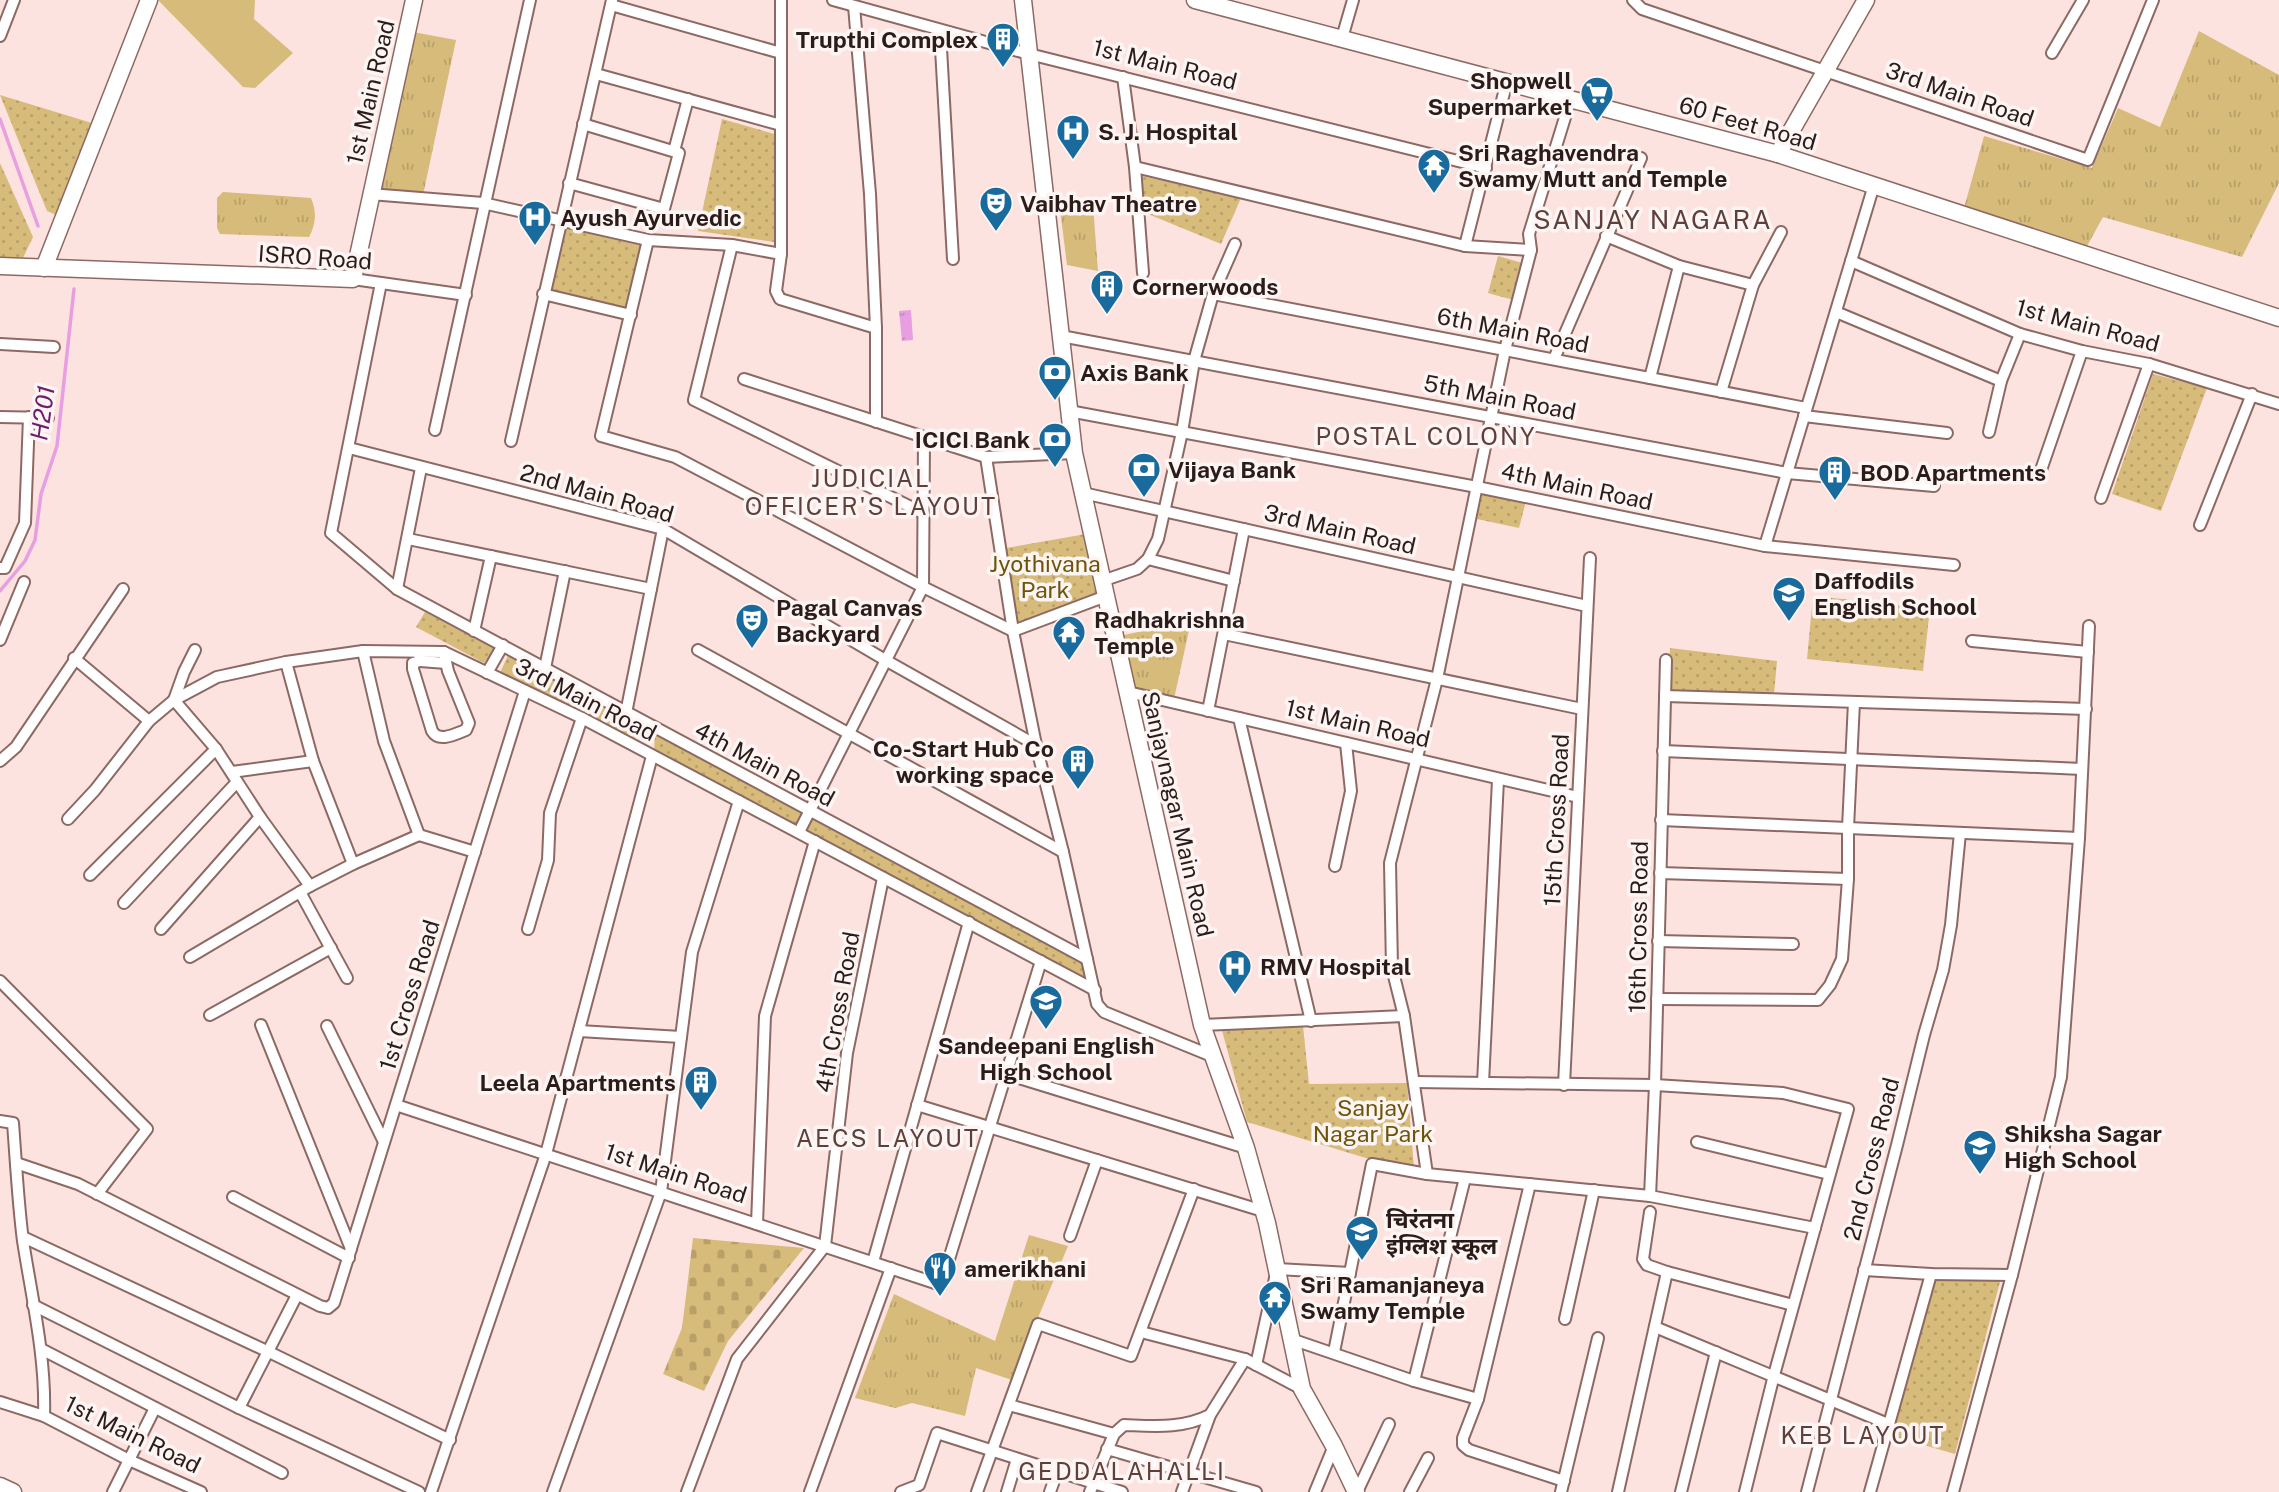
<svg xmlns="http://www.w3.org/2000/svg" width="2279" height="1492" font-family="'Public Sans','Noto Sans Devanagari',sans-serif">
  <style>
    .grass { fill: url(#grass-tufts) }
    .cemetery { fill: url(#cemetery-stones) }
    .park { fill: url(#park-dots) }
    .garden { fill: #d7bb7a }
    .water { fill: url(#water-ripples) }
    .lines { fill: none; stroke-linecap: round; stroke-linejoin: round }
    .stream { stroke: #e89fe2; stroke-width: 3.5 }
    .street-casing { stroke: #8d6964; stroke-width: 14 }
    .secondary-casing { stroke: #8d6964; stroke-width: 19 }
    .street { stroke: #fff; stroke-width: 10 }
    .secondary { stroke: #fff; stroke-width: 16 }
    .labels { text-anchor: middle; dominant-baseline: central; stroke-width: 7; stroke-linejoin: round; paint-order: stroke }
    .poi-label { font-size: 23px; font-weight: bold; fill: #2b1c1a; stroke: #fdf5f3; text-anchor: start }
    .street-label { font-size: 23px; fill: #2b1c1a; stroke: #fdf5f3 }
    .park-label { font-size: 23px; fill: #6e5408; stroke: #fdf5f3 }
    .water-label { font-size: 24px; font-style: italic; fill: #701c6d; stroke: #fdf5f3 }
    .neighbourhood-label { font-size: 24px; letter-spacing: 2px; fill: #603f3a; stroke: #fdf5f3 }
    .quarter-label { font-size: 26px; letter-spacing: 2px; fill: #603f3a; stroke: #fdf5f3 }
  </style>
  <defs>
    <pattern id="grass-tufts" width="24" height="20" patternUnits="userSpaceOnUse" patternTransform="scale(1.75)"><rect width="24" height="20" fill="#d7bb7a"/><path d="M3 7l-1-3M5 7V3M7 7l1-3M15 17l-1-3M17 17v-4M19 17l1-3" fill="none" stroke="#b9a069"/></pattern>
    <pattern id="cemetery-stones" width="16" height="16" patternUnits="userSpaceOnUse" patternTransform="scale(1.75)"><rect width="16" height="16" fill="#d7bb7a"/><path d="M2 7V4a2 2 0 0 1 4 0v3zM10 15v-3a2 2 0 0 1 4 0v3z" fill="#b9a069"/></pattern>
    <pattern id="park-dots" width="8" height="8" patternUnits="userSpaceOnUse" patternTransform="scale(1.75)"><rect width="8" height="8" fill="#d7bb7a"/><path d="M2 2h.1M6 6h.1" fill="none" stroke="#b9a069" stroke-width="1.8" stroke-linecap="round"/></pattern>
    <pattern id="water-ripples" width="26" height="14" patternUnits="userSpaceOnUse" patternTransform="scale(1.75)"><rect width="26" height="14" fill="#e89fe2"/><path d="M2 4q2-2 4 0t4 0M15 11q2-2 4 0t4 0" fill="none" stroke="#c788c1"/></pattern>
  </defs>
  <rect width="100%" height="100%" fill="#fce3df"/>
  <g class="grass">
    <polygon points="2199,31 2279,75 2279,183 2242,257 2103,217 2086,248 1964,208 1984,136 2092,168 2118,108 2160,127"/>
    <polygon points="413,32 456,40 423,195 378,190"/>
    <path d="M 223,192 L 311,198 C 317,212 316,224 309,237 L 220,234 L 217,228 L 217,198 Z"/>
    <polygon points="1059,201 1093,205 1098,271 1067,265"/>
    <polygon points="1191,621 1174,699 1135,690 1124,635"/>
    <polygon points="1029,1235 1068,1246 1012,1380 976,1368 965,1416 912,1403 895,1408 855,1398 894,1294 995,1341"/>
  </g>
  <polygon class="cemetery" points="693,1238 804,1248 728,1341 704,1391 663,1374 682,1328"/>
  <g class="park">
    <polygon points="0,95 92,123 56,215 47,211"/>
    <polygon points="722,119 778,135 774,242 698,231"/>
    <polygon points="0,163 33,237 22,260 0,259"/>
    <polygon points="1142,176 1241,198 1221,244 1143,212"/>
    <polygon points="563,225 644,244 628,312 547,292"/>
    <polygon points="1498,256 1526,264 1517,301 1488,293"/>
    <polygon points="2153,374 2207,388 2161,511 2112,494"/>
    <polygon points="1483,491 1526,501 1519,528 1477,519"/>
    <polygon points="1086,534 1096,595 1015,623 1006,548"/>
    <polygon points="1813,596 1930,608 1923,671 1807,659"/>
    <polygon points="425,612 495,649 484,663 416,627"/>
    <polygon points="1670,648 1777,661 1774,694 1668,692"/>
    <polygon points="509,653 631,721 636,741 500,673"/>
    <polygon points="655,733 1082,962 1092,985 654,752"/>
    <polygon points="1303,1026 1309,1084 1407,1083 1414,1168 1366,1158 1247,1122 1221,1027"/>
    <polygon points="1934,1278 2001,1278 1955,1454 1892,1436"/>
  </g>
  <polygon class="garden" points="158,0 255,0 254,19 293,53 255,88 243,87"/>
  <polygon class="water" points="911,310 913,340 902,341 899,311"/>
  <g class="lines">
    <g class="stream">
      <polyline points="0,119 38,226"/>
      <polyline points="0,591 25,561 35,540 41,494 57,446 74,289"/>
    </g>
    <defs>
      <g id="street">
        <polyline points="781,0 781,254"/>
        <polyline points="833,0 1029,54 1486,168"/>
        <polyline points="1633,0 1642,9 2088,160 2153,0"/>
        <polyline points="611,5 781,53"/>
        <polyline points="854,6 870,194 876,328 876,422"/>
        <polyline points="940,31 953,259"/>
        <polyline points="0,36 14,0"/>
        <polyline points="1342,38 1353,0"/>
        <polyline points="2052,53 2083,0"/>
        <polyline points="596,74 781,125"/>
        <polyline points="1123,77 1135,167 1143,273"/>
        <polyline points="674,151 688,99"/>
        <polyline points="1135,167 1465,246 1531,250"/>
        <polyline points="569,183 664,209 679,153 583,124"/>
        <polyline points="370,194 483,203 648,240 732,245 781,254 776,291 780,299 876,328"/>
        <polyline points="1606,236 1679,266 1753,285"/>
        <polyline points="648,240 601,436 675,457 923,587 1013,631 1106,596"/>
        <polyline points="732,245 694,400 923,513"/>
        <polyline points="1465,246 1507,81"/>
        <polyline points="1851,261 2020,334 2082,351 2149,364 2279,404"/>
        <polyline points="353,279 466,295"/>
        <polyline points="381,283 331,533 397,589 1087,959"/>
        <polyline points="543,294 631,315"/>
        <polyline points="1213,294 1806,408"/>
        <polyline points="1836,312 2001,381"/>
        <polyline points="1061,336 1787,473 1934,486"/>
        <polyline points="0,344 54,347"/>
        <polyline points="1554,359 1641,158"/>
        <polyline points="1650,378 1679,266"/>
        <polyline points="744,379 986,457 1074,453"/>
        <polyline points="1721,392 1753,285 1781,232"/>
        <polyline points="1069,411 1477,487 1765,546 1954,565"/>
        <polyline points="1804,416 1947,433"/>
        <polyline points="0,417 48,418"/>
        <polyline points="435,430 530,0"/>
        <polyline points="1989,432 2001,381 2020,334"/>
        <polyline points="511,441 612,0"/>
        <polyline points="349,448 663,529 887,661 1036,745"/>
        <polyline points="986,457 1013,631 1036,745 1063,852 1097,1004 1104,1012 1212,1056"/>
        <polyline points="2041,470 2082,351"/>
        <polyline points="1083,493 1587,606"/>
        <polyline points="2101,498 2149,364"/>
        <polyline points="2200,525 2252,394"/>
        <polyline points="408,539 651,589"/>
        <polyline points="1765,546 1874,185"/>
        <polyline points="1148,559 1234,581"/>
        <polyline points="0,568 5,568 25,523 29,417"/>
        <polyline points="1102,581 1137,569 1148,559 1158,539 1182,432 1194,361 1213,294 1235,244"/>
        <polyline points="397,589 421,468"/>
        <polyline points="474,631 491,556"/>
        <polyline points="1224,634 1582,709"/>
        <polyline points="0,640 24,582"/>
        <polyline points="1972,641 2088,652"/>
        <polyline points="195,650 184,672 174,700 216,749 260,817 310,886"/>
        <polyline points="698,650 1063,852"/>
        <polyline points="363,651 384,741 419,835"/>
        <path d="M 419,652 L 420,661 L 413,663 L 413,669 L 432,731 C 439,743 455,734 466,730 L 469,723 L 448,671 L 444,652"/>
        <polyline points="74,658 149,721"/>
        <polyline points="420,661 446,663"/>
        <polyline points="286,662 313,761 353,864"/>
        <polyline points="545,668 565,571"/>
        <polyline points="487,673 503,645"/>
        <polyline points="1128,692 1578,797"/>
        <polyline points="1665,696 2086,709"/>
        <polyline points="1208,711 1244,529"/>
        <polyline points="626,713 663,529"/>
        <polyline points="1239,718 1311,1021"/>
        <polyline points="1663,751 2082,769"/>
        <polyline points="0,761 16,747 123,589"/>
        <polyline points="232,772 313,761"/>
        <polyline points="68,819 95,790 149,721 174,700 217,677 286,662 363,651 444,652 582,718 1095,990"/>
        <polyline points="1661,820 2079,838"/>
        <polyline points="799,832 923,587 924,438"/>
        <polyline points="419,835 475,852"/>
        <polyline points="1335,866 1351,791 1346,743"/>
        <polyline points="1660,873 1848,879"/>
        <polyline points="90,875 216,749"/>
        <polyline points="300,892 347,978"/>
        <polyline points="124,903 237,782"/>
        <polyline points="161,929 260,817"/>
        <polyline points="528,929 548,860 550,813 582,718"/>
        <polyline points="1658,941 1793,944"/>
        <polyline points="190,957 310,886 353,864 419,835"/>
        <polyline points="0,981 147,1129 97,1194"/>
        <polyline points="1657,999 1818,1000 1830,985 1842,959 1848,879 1848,828 1854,702"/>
        <polyline points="210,1015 331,948"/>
        <polyline points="261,1025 351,1249"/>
        <polyline points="1202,1025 1404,1016"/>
        <polyline points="327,1026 384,1142"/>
        <polyline points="579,1031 681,1037"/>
        <polyline points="1006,1074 1246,1148"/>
        <polyline points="1414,1082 1655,1085 1783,1093 1848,1109 1774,1375 1745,1492"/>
        <polyline points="1483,1083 1498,780"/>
        <polyline points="1564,1085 1590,558"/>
        <polyline points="396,1105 941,1285 1041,961"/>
        <polyline points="917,1105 1263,1211"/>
        <path d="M 0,1121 L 13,1123 C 16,1162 18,1202 23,1241 C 32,1299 46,1357 44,1416"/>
        <polyline points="1697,1142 1829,1174"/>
        <polyline points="16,1163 78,1184 320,1306 328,1308 334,1303 525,691"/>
        <polyline points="1427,1174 1404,1016 1392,968 1390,863 1437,679 1505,350 1531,250 1529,234 1571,98"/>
        <polyline points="1530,1184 1478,1399 1463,1438 1463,1445 1469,1450 1564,1481"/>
        <polyline points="1650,1196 1655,1085 1666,660"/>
        <polyline points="233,1197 349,1258"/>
        <polyline points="1650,1212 1643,1259 1647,1265 1667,1272 1793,1305"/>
        <polyline points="757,1224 765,1016 815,841"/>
        <polyline points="1070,1236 1097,1160"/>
        <polyline points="23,1237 269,1352 450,1440"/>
        <polyline points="873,1262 969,922"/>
        <polyline points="1864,1270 1931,1274 2012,1275"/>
        <polyline points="33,1305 239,1408 419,1492"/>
        <polyline points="1565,1319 1594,1190"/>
        <polyline points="1655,1327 1888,1424"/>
        <polyline points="1141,1332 1245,1359 1302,1389"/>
        <polyline points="1291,1339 1414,1381 1478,1399"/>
        <polyline points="41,1349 282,1473"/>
        <polyline points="1334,1352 1372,1164 1427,1174 1650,1196 1815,1228"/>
        <polyline points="1256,1365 1277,1269 1350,1273"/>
        <polyline points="1414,1381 1465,1178"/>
        <polyline points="0,1402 44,1416 129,1460 201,1492"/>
        <polyline points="1009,1405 1114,1434"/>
        <polyline points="239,1408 297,1295"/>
        <polyline points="1107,1449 1256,1492"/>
        <polyline points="113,1492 155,1408"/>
        <polyline points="431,1492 546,1154 652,756"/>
        <polyline points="553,1492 661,1192 692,952 739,801"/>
        <polyline points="687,1492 737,1359 825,1246 847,1053 883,878"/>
        <polyline points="810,1492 891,1268"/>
        <polyline points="901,1492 919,1485 937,1433 1122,1492"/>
        <polyline points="977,1492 1038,1324 1131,1356 1194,1189"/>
        <polyline points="1007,1492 1017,1459"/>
        <polyline points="1050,1492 1057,1472"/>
        <path d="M 1090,1492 L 1114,1434 L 1124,1425 C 1154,1426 1182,1429 1210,1415"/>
        <polyline points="1182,1492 1210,1415 1245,1359"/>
        <polyline points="1315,1492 1334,1446"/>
        <polyline points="1357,1492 1389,1424"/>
        <polyline points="1410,1492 1428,1458"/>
        <polyline points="1561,1492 1598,1338"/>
        <polyline points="1618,1492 1667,1272"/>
        <polyline points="1681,1492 1716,1352"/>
        <polyline points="1807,1492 1897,1145 1924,1035 1943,970 1951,925 1960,833"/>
        <polyline points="1870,1492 1931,1274"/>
        <polyline points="1953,1492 2012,1275 2061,1077 2079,838 2089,626"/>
      </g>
      <g id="secondary">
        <polyline points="1023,0 1074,453 1202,1025 1246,1148 1267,1223 1302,1389 1334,1446 1356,1492"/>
        <polyline points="1195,0 1778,154 2279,318"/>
        <polyline points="1778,154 1866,0"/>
        <polyline points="0,266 353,279 414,0"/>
        <polyline points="44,268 149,0"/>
        <polyline points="0,1486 13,1492"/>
      </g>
    </defs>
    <use href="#street" class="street-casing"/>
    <use href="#secondary" class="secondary-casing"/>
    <use href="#street" class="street"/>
    <use href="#secondary" class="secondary"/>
  </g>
  <defs>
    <symbol id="building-pin" viewBox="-11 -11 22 30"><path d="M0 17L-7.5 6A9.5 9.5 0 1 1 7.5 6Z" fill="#1a6b9d" stroke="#fdf5f3"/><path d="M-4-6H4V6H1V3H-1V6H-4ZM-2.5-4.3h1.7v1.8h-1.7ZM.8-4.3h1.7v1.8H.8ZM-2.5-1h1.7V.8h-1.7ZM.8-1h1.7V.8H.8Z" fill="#fff"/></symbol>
    <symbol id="supermarket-pin" viewBox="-11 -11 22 30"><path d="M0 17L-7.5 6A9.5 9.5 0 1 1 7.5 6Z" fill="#1a6b9d" stroke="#fdf5f3"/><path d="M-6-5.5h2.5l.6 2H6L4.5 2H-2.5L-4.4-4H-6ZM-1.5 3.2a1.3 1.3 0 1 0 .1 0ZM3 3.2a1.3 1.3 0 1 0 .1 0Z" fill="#fff"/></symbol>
    <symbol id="hospital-pin" viewBox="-11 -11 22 30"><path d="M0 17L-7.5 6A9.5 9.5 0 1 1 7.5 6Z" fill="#1a6b9d" stroke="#fdf5f3"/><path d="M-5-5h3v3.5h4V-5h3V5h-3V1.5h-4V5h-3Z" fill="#fff"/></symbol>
    <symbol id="temple-pin" viewBox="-11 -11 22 30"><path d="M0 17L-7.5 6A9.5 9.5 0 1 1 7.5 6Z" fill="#1a6b9d" stroke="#fdf5f3"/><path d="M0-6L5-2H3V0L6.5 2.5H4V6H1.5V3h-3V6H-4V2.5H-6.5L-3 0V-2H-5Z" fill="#fff"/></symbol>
    <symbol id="theatre-pin" viewBox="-11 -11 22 30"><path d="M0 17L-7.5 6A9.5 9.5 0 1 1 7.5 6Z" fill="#1a6b9d" stroke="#fdf5f3"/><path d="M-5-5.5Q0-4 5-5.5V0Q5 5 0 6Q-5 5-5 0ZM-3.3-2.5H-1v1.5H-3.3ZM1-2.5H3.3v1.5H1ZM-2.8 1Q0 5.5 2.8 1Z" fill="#fff"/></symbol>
    <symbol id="bank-pin" viewBox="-11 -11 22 30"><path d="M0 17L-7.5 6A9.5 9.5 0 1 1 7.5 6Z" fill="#1a6b9d" stroke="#fdf5f3"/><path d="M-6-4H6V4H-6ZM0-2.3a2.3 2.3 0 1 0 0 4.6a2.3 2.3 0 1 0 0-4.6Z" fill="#fff"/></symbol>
    <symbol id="school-pin" viewBox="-11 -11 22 30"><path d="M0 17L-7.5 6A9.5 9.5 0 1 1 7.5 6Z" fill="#1a6b9d" stroke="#fdf5f3"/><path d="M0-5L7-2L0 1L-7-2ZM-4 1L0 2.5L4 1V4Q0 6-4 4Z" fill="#fff"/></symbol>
    <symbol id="restaurant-pin" viewBox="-11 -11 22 30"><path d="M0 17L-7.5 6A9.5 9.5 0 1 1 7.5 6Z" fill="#1a6b9d" stroke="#fdf5f3"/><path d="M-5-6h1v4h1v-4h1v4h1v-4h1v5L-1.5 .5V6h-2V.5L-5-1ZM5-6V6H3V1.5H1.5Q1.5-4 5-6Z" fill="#fff"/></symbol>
  </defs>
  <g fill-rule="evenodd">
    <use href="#building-pin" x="984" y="20" width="38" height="52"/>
    <use href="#supermarket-pin" x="1578" y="74" width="38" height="52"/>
    <use href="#hospital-pin" x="1054" y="112" width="38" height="52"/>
    <use href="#temple-pin" x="1415" y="146" width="38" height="52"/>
    <use href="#theatre-pin" x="977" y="184" width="38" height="52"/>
    <use href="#hospital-pin" x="516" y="198" width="38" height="52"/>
    <use href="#building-pin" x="1088" y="267" width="38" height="52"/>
    <use href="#bank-pin" x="1036" y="353" width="38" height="52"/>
    <use href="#bank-pin" x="1036" y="420" width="38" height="52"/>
    <use href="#bank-pin" x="1125" y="450" width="38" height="52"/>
    <use href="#building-pin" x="1816" y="453" width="38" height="52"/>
    <use href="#school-pin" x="1770" y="574" width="38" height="52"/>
    <use href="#theatre-pin" x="733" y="601" width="38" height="52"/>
    <use href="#temple-pin" x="1050" y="613" width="38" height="52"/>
    <use href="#building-pin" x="1059" y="742" width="38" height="52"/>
    <use href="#hospital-pin" x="1216" y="947" width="38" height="52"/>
    <use href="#school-pin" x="1027" y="982" width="38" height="52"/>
    <use href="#building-pin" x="682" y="1063" width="38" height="52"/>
    <use href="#school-pin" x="1961" y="1127" width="38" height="52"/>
    <use href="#school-pin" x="1343" y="1213" width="38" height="52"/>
    <use href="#restaurant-pin" x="921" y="1249" width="38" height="52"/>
    <use href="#temple-pin" x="1256" y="1278" width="38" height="52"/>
  </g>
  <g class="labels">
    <g class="poi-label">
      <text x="978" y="39" text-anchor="end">Trupthi Complex</text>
      <text x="1572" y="80" text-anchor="end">Shopwell<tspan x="1572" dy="26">Supermarket</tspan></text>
      <text x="1098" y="131">S. J. Hospital</text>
      <text x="1458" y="152">Sri Raghavendra<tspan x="1458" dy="26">Swamy Mutt and Temple</tspan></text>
      <text x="1020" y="203">Vaibhav Theatre</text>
      <text x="560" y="217">Ayush Ayurvedic</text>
      <text x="1132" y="286">Cornerwoods</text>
      <text x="1080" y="372">Axis Bank</text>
      <text x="1030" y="439" text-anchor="end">ICICI Bank</text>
      <text x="1168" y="469">Vijaya Bank</text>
      <text x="1860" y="472">BOD Apartments</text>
      <text x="1814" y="580">Daffodils<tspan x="1814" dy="26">English School</tspan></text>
      <text x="776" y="607">Pagal Canvas<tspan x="776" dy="26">Backyard</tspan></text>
      <text x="1094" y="619">Radhakrishna<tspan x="1094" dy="26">Temple</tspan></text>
      <text x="1054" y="748" text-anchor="end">Co-Start Hub Co<tspan x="1054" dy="26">working space</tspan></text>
      <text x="1260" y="966">RMV Hospital</text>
      <text x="1046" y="1045" text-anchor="middle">Sandeepani English<tspan x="1046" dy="26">High School</tspan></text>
      <text x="676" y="1082" text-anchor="end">Leela Apartments</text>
      <text x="2004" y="1133">Shiksha Sagar<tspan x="2004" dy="26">High School</tspan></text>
      <text x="1386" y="1219">चिरंतना<tspan x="1386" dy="26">इंग्लिश स्कूल</tspan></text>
      <text x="964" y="1268">amerikhani</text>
      <text x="1300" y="1284">Sri Ramanjaneya<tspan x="1300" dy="26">Swamy Temple</tspan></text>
    </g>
    <g class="street-label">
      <text transform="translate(1165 64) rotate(14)">1st Main Road</text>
      <text transform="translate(370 92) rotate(-77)">1st Main Road</text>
      <text transform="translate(1960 94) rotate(19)">3rd Main Road</text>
      <text transform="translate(1748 123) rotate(16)">60 Feet Road</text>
      <text transform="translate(315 257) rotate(4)">ISRO Road</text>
      <text transform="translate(2088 325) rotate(15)">1st Main Road</text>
      <text transform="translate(1513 330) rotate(11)">6th Main Road</text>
      <text transform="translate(1500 397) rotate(11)">5th Main Road</text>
      <text transform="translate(1577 486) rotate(12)">4th Main Road</text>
      <text transform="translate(597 493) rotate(16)">2nd Main Road</text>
      <text transform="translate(1340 529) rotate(13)">3rd Main Road</text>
      <text transform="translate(586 699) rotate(27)">3rd Main Road</text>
      <text transform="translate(1358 723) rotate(13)">1st Main Road</text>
      <text transform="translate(765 764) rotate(28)">4th Main Road</text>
      <text transform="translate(1178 814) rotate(77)">Sanjaynagar Main Road</text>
      <text transform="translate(1556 820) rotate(-87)">15th Cross Road</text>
      <text transform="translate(1638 927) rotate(-89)">16th Cross Road</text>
      <text transform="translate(409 995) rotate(-73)">1st Cross Road</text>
      <text transform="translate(837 1012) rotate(-80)">4th Cross Road</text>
      <text transform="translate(1871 1159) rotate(-76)">2nd Cross Road</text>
      <text transform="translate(676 1173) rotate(18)">1st Main Road</text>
      <text transform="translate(133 1434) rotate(26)">1st Main Road</text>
    </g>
    <g class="park-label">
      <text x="1045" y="563">Jyothivana<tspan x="1045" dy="26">Park</tspan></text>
      <text x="1373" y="1107">Sanjay<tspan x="1373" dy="26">Nagar Park</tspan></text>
    </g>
    <g class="water-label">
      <text transform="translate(42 413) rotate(-82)">H201</text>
    </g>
    <g class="neighbourhood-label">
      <text x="1426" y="436">POSTAL COLONY</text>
      <text x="871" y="478">JUDICIAL<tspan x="871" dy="28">OFFICER'S LAYOUT</tspan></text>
      <text x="888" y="1138">AECS LAYOUT</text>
      <text x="1863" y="1435">KEB LAYOUT</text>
      <text x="1122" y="1471">GEDDALAHALLI</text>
    </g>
    <g class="quarter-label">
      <text x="1653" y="219">SANJAY NAGARA</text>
    </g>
  </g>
</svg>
